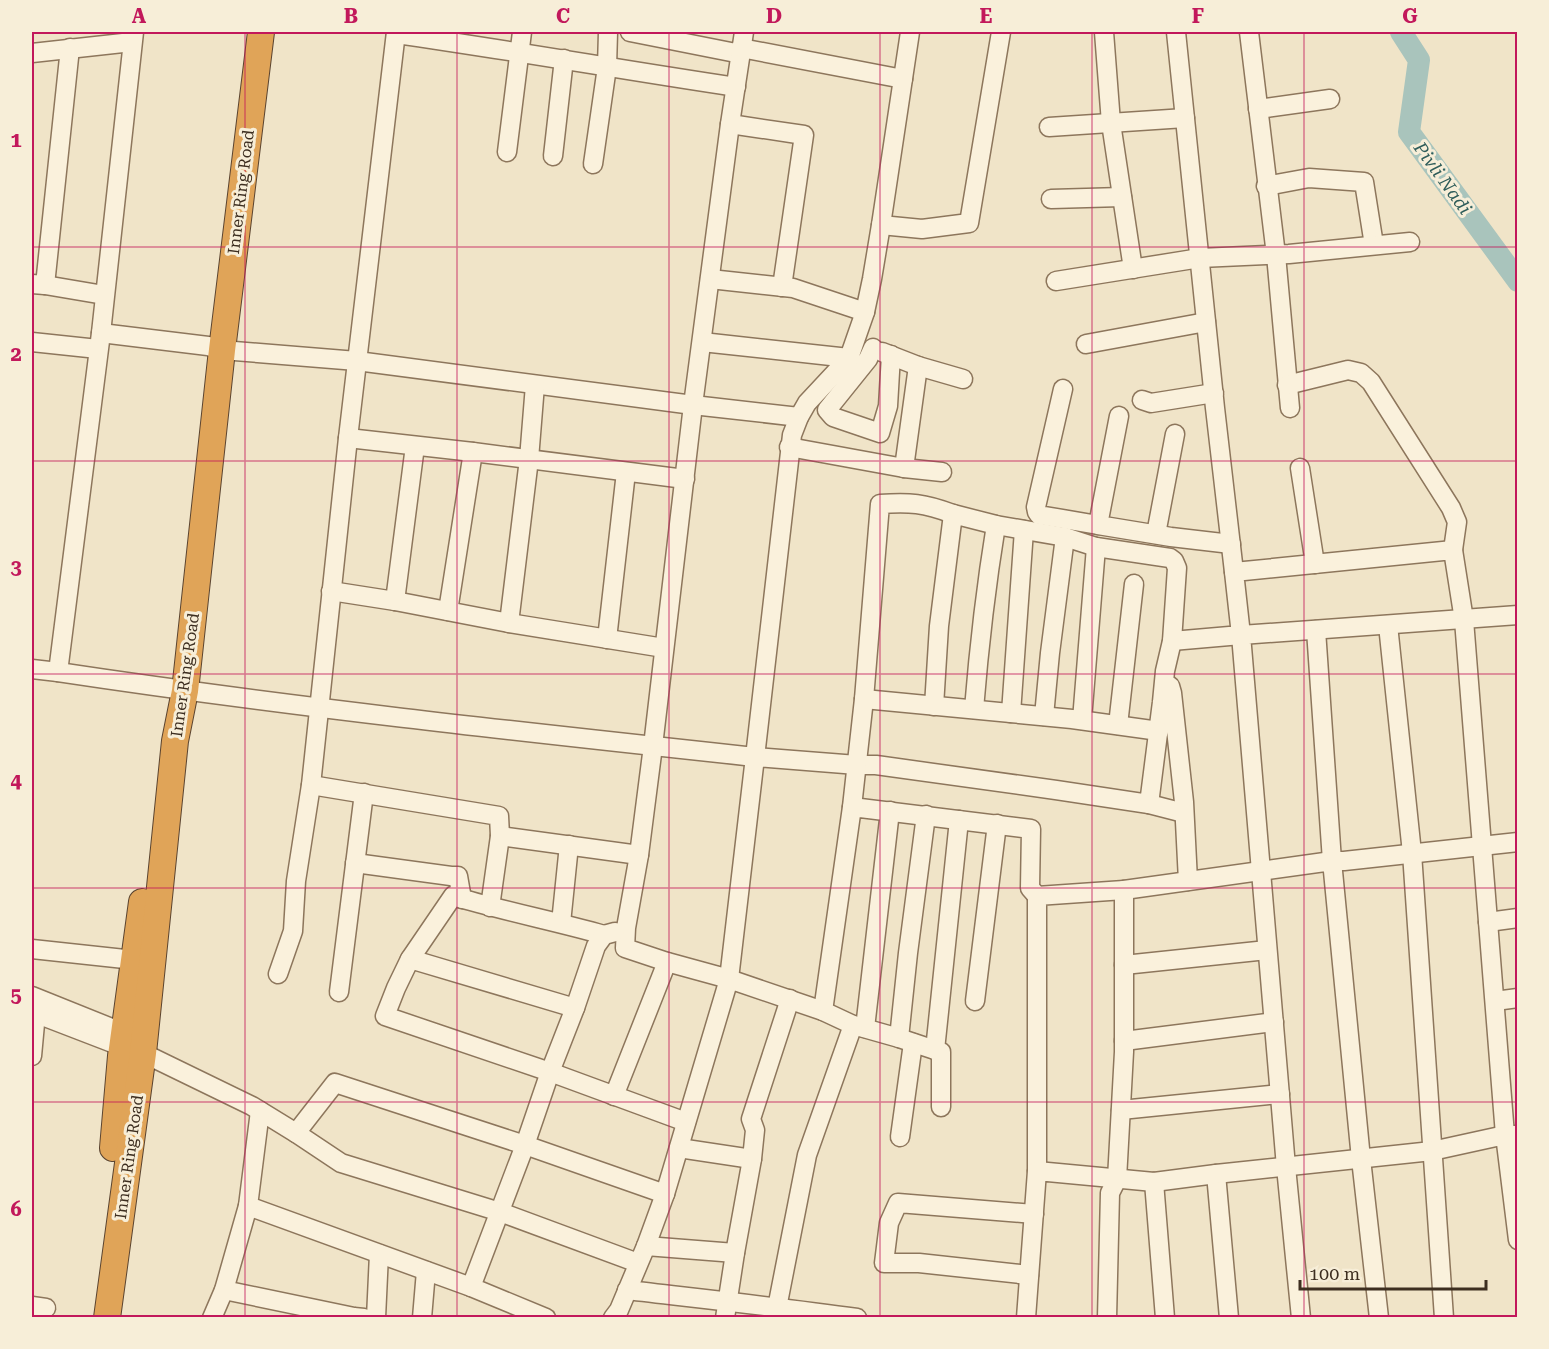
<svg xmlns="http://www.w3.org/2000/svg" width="1549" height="1349" font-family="'Roboto Serif',serif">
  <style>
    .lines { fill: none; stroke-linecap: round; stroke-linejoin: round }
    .river { stroke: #a9c4bc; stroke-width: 22 }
    .minor-casing { stroke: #8d765c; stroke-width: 21 }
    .highway-casing { stroke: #5b4430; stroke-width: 28 }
    .minor { stroke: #faf1dc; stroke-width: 18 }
    .highway { stroke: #e0a458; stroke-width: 26 }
    .grid { fill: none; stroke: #c2185b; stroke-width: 1.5; stroke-opacity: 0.55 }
    .labels { text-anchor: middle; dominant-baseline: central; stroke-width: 6; stroke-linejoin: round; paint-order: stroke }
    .street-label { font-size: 16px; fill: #3d2e20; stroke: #f7eed8 }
    .water-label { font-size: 18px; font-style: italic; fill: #2f5d5a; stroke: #f7eed8 }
    .neatline { fill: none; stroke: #c2185b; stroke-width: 2 }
    .grid-label { font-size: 20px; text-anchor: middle; font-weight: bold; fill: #c2185b }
  </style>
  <rect width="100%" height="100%" fill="#f0e4c8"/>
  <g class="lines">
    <polyline class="river" points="1401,32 1419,60 1409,132 1518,281"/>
    <defs>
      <g id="minor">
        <polyline points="630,32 741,54"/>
        <polyline points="744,32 730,124 693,405 653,746 639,855 626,928 625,948 667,962 729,979 755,757 857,765 876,765 1056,790 1149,804 1162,702 1165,671 1172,641 1177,568 1174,561 1170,558 1096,547 1065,537 996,525 953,514 939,626 934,706"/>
        <polyline points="1104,32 1111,123 1133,269"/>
        <polyline points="1176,32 1215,408 1234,572"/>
        <polyline points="1249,32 1276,255 1290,408"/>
        <path d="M 396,34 C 510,50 622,70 736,87"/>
        <polyline points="741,48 903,79"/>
        <polyline points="32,53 132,42"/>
        <polyline points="1258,109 1330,99"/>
        <polyline points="730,124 804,135 782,287"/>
        <polyline points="1049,127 1185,118"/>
        <polyline points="507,152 522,32"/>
        <polyline points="553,156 564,59"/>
        <polyline points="593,164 607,67 608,32"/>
        <polyline points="1266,186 1309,178 1364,182 1374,245"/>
        <polyline points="1051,199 1122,197"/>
        <polyline points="881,225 922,229 969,223 1001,32"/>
        <polyline points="710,279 793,288 865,312"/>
        <polyline points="1056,281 1200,258 1289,254 1410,242"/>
        <polyline points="32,284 45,285 70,48"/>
        <polyline points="45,285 104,295"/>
        <polyline points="101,333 208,346 222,350 357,361 693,405 799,417"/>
        <polyline points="32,342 98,349"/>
        <polyline points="702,342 849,358"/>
        <polyline points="1086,344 1206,322"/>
        <polyline points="873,348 868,359 827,410 833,417 880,433 888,406 891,355"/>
        <polyline points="882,352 918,366 963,379"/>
        <polyline points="1287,385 1348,370 1361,373 1371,382 1451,508 1457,522 1453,550"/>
        <polyline points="1063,389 1036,507 1037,512 1039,515 1098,525"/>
        <polyline points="1142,400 1151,403 1214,393"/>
        <polyline points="1119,416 1098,525 1171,537 1231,544"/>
        <polyline points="348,438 473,452 685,479"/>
        <polyline points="789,447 904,468 942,472"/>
        <polyline points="904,468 918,366"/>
        <polyline points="1300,468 1315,564"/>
        <polyline points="1156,534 1175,434"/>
        <polyline points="331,591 395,601 509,623 664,648"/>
        <polyline points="395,601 415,446"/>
        <polyline points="448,611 473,452"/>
        <polyline points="509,623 529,459 535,385"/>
        <polyline points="1388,625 1412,853 1444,1318"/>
        <polyline points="1316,630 1332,861 1344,861 1518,842"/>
        <polyline points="607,639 626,472"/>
        <polyline points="1172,641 1241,635 1234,572 1453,550 1464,620 1505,1135 1518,1135"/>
        <polyline points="32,669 58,672 101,333 134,32"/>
        <path d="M 58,672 C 290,707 523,732 755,757 L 792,435 L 799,417 L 807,403 L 849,358 L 865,312 L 872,279 L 881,225 L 910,32"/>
        <polyline points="1170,686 1172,693 1184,802 1188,881"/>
        <polyline points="864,699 1072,719 1159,731"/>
        <path d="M 974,709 C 979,647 986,586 996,525"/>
        <polyline points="1011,713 1024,530"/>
        <polyline points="1044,716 1050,653 1065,537"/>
        <polyline points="1082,720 1096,547"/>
        <polyline points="1118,725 1134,584"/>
        <polyline points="311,785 499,816 500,836"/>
        <polyline points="1149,804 1184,813"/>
        <path d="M 852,807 L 864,699 L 880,504 C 910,502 924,503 953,514"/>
        <polyline points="355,863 451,876 458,876 462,899"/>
        <polyline points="490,907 500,836 639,855"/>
        <polyline points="1488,922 1518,918"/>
        <polyline points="561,923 569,845"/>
        <path d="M 604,935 C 554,921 503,911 453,896 L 410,959 L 396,988 L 385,1016 L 550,1072 L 686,1122"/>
        <polyline points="32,949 134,960"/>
        <polyline points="410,959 575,1008"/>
        <polyline points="1124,965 1267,950"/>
        <polyline points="278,974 293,931 296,881 311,785 348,438 396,32"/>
        <polyline points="339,992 364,793"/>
        <polyline points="32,996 124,1033"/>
        <polyline points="975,1001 997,824"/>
        <polyline points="1495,1001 1518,998"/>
        <polyline points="823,1011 852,807 1031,829 1030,888 1037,896"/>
        <polyline points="32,1012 123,1047"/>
        <polyline points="865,1028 890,811"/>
        <polyline points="899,1038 908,953 926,815"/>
        <polyline points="1124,1041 1274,1022"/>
        <polyline points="935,1050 959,820"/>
        <polyline points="143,1053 252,1106 296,1133"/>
        <polyline points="32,1056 36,1013"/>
        <polyline points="614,1096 667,962"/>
        <polyline points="1121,1110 1280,1094"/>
        <polyline points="260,1111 248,1206 471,1287"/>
        <polyline points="900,1137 913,1043"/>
        <polyline points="679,1148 752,1159"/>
        <polyline points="1037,1171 1037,896 1124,890"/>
        <polyline points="1216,1174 1229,1318"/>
        <polyline points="1154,1182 1165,1318"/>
        <polyline points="646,1246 735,1253"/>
        <polyline points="638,1263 500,1212 341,1163 296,1133 335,1083 525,1145 665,1194"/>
        <polyline points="1029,1275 919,1263 884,1263 889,1223 898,1203 1034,1214"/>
        <polyline points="224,1290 354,1317 364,1318"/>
        <path d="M 627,1290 C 704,1299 780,1307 857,1318"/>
        <polyline points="32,1306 46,1308"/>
        <polyline points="212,1318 224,1290 248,1206"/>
        <polyline points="376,1318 379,1254"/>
        <polyline points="422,1318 426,1271"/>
        <polyline points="546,1318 471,1287 525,1145 550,1072 575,1008 596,946 604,935 615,932"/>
        <polyline points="613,1318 619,1310 646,1246 665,1194 729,979 823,1011 853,1025 899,1038 941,1052 941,1107"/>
        <polyline points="725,1318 735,1253 752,1159 755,1130 751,1119 790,999"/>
        <polyline points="775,1318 807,1155 853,1025"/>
        <polyline points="1026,1318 1037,1171 1154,1182 1216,1174 1432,1151 1505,1135 1518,1240"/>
        <polyline points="1107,1318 1110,1193 1117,1179 1124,1052 1124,890 1332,861 1361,1159 1379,1318"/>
        <polyline points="1301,1318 1286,1167 1241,635 1518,615"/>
      </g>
      <g id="highway">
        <polyline points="113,1148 121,1056 142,902"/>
        <polyline points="107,1318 143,1053 175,741 185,691 222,350 261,32"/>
      </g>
    </defs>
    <use href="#minor" class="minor-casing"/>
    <use href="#highway" class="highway-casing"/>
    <use href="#minor" class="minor"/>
    <use href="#highway" class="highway"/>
  </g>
  <path class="grid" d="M 245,32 L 245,1318M 457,32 L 457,1318M 669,32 L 669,1318M 880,32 L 880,1318M 1092,32 L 1092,1318M 1304,32 L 1304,1318M 32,247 L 1518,247M 32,461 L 1518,461M 32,674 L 1518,674M 32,888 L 1518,888M 32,1102 L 1518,1102"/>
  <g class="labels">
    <g class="street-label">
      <text transform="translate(241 192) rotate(-83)">Inner Ring Road</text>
      <text transform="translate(185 675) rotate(-82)">Inner Ring Road</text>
      <text transform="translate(129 1157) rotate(-82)">Inner Ring Road</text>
    </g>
    <g class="water-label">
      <text transform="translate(1443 178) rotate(54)">Pivli Nadi</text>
    </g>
  </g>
  <rect width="1549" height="1349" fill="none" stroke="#f7eed8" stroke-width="66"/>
  <path d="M1300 1280v9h186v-9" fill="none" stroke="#3d2e20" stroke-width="3"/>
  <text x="1309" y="1280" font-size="18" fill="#3d2e20" stroke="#f7eed8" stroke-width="4.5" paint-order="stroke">100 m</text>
  <rect x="33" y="33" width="1483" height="1283" class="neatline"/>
  <g class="grid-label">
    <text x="139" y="23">A</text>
    <text x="351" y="23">B</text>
    <text x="563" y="23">C</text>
    <text x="774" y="23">D</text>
    <text x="986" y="23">E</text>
    <text x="1198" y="23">F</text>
    <text x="1410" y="23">G</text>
    <text x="16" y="147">1</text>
    <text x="16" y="361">2</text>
    <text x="16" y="574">3</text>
    <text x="16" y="788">4</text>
    <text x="16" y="1002">5</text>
    <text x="16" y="1216">6</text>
  </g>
</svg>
